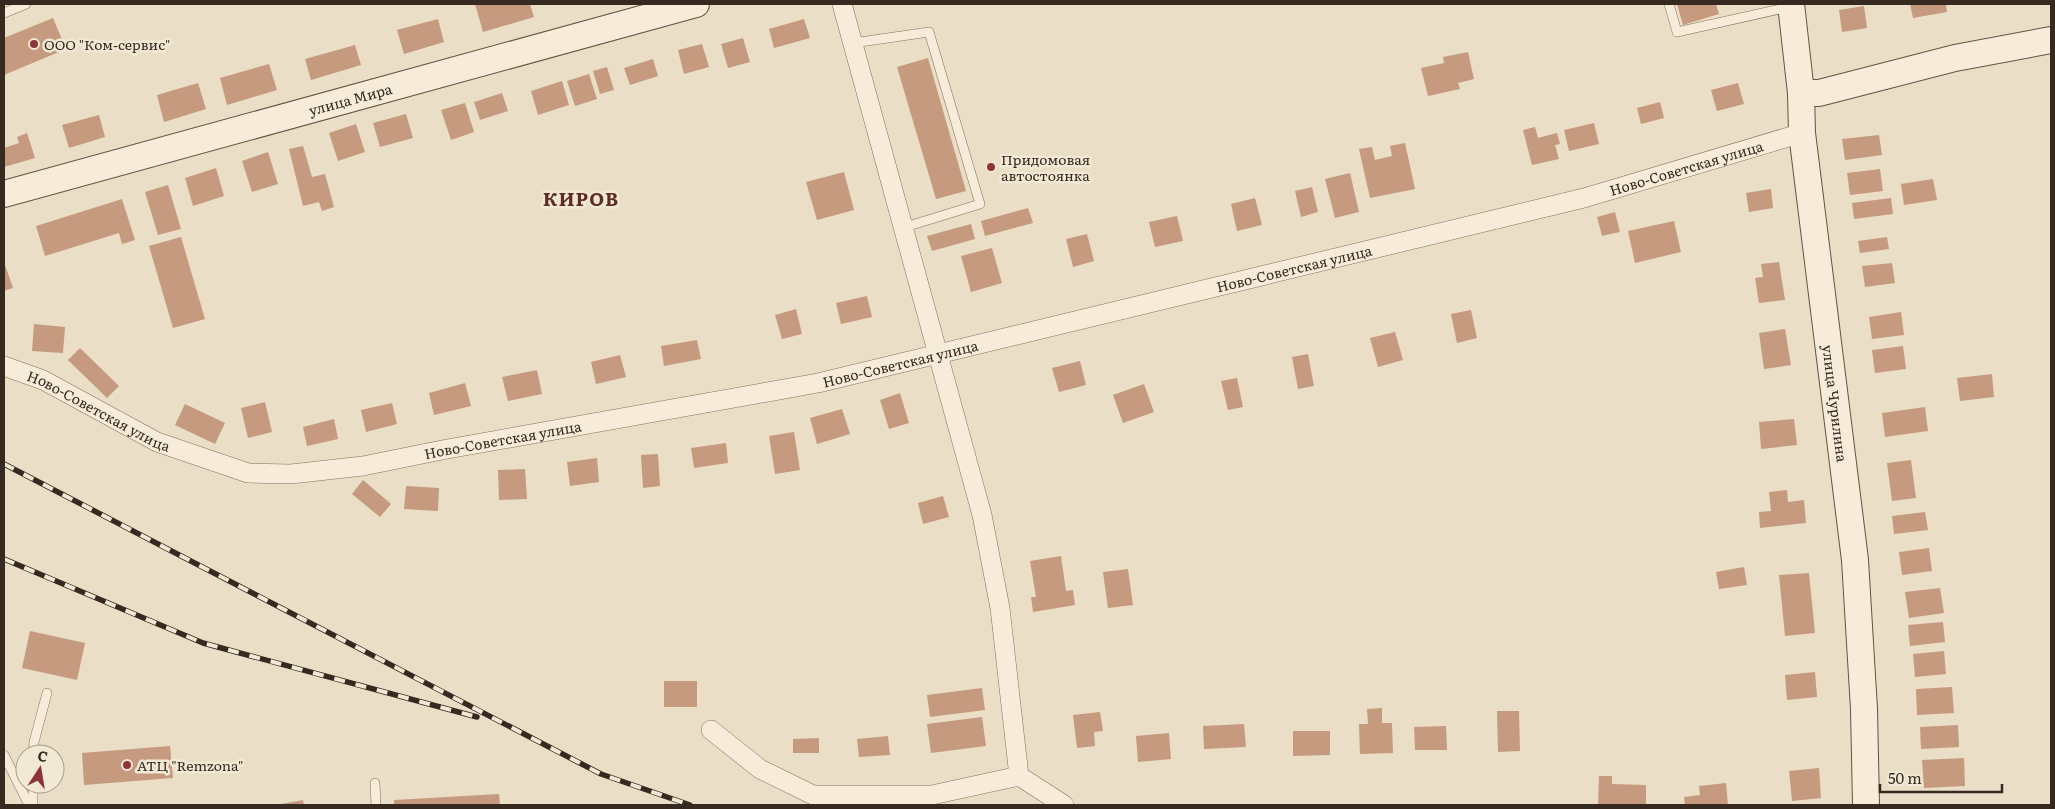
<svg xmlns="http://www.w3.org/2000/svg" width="2055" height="809" font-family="Literata,serif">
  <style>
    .building { fill: #c59a7f }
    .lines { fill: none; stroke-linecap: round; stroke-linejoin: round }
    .lane-casing { stroke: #84715d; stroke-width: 10 }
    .street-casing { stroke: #84715d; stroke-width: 20 }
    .secondary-casing { stroke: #665241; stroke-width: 28 }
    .lane { stroke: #f6ecd9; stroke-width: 9 }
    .street { stroke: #f6ecd9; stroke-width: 19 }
    .secondary { stroke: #f6ecd9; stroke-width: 26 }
    .rail-casing { stroke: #362a20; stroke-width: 5.5 }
    .rail { stroke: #f2e9d5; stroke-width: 4; stroke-dasharray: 11; stroke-linecap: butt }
    .poi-dot { fill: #8e3337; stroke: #f2e9d5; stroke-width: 2 }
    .labels { text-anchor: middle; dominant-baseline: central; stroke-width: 5; stroke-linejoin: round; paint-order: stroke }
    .poi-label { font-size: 14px; fill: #362a20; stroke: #f2e9d5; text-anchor: start }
    .street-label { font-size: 14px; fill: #362a20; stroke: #f2e9d5 }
    .district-label { font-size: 19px; font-weight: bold; letter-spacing: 1px; fill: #5f2d23; stroke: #f2e9d5 }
  </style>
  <rect width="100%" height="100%" fill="#eadec6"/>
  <g class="building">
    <polygon points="475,4 530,4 534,17 483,32"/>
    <polygon points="1677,4 1716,4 1719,14 1683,25"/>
    <polygon points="1910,4 1946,4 1947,12 1913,18"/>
    <polygon points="1864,6 1867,28 1842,32 1839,10"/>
    <polygon points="53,18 66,49 4,75 4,38"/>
    <polygon points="438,19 444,42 404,54 397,30"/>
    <polygon points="804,19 810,38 774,48 769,29"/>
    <polygon points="743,38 750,62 728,68 721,44"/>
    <polygon points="702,44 709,67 684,74 678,50"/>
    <polygon points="355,45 361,65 311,80 305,59"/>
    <polygon points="1468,52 1474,79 1458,83 1460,89 1428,96 1421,68 1444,63 1443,57"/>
    <polygon points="928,58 966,191 936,199 897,67"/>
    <polygon points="653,59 658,76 630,85 624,68"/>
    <polygon points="269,64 277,90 227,105 220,78"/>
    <polygon points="607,67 614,90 600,94 593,71"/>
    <polygon points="589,74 597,99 575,106 567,81"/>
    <polygon points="562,81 569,105 538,115 531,91"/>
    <polygon points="198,83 206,109 164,122 157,95"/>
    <polygon points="1738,83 1744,104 1717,111 1711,90"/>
    <polygon points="502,93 508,111 480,120 474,102"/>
    <polygon points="1660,102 1664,118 1641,124 1637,108"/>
    <polygon points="465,103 474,132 451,140 441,110"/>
    <polygon points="406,114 413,138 380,147 373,123"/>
    <polygon points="99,115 105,137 69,148 62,125"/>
    <polygon points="1594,123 1599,144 1569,151 1564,130"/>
    <polygon points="356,124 365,152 338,161 329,133"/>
    <polygon points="1535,127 1538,138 1557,133 1560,144 1555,145 1559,159 1532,165 1523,130"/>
    <polygon points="27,133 35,158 4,167 4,148 19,143 17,137"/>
    <polygon points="1879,135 1882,155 1845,160 1842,139"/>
    <polygon points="1405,143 1415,189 1370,198 1359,149 1372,147 1375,160 1392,156 1390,146"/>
    <polygon points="303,146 312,177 325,174 334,207 322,211 319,202 303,206 289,149"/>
    <polygon points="268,152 278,184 252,192 242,161"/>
    <polygon points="216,168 224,196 193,206 185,178"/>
    <polygon points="1880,169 1883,191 1850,195 1847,173"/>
    <polygon points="844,172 854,210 817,220 806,182"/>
    <polygon points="1350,173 1359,212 1335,218 1325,179"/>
    <polygon points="1933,179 1937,200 1904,205 1901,184"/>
    <polygon points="168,185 181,229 158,235 145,192"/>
    <polygon points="1312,187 1318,212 1301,217 1295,191"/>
    <polygon points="1771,189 1773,208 1749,212 1746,193"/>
    <polygon points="1255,198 1262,225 1237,231 1231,204"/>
    <polygon points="1891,198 1893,214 1854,219 1852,203"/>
    <polygon points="122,199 135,240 122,244 119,233 45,256 36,226"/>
    <polygon points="1028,208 1033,223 985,236 981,221"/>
    <polygon points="1615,212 1620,232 1602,236 1597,217"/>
    <polygon points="1177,216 1183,241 1155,247 1149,222"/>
    <polygon points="1674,221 1681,252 1635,263 1628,231"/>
    <polygon points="971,224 975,239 932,251 927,236"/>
    <polygon points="1087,234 1094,261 1073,267 1066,239"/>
    <polygon points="181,237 205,319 173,328 149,246"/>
    <polygon points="1887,237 1889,249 1860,253 1858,241"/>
    <polygon points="992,248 1002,283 971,292 961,256"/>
    <polygon points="4,262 13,288 4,291"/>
    <polygon points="1779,262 1785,300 1759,303 1755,278 1763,277 1761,264"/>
    <polygon points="1892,263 1895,283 1865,287 1862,266"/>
    <polygon points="867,296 872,317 841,324 836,303"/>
    <polygon points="796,309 802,334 782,339 775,315"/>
    <polygon points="1471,310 1477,338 1457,343 1451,314"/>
    <polygon points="1901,312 1904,335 1872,339 1869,317"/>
    <polygon points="34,324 65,327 63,353 32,351"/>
    <polygon points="1785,329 1791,365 1764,369 1759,333"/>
    <polygon points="1395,332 1403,360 1378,367 1370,338"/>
    <polygon points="697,340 701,359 664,366 661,346"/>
    <polygon points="1903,346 1906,369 1875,373 1872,350"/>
    <polygon points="80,348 119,386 107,398 68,360"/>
    <polygon points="1308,354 1314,386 1298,389 1292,357"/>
    <polygon points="620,355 626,377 596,384 591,362"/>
    <polygon points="1080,361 1086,385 1059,392 1052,368"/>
    <polygon points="537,370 542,394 508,401 502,377"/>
    <polygon points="1992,374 1994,397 1960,401 1957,378"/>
    <polygon points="1237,378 1243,407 1228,410 1221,381"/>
    <polygon points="465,383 471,406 434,415 429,393"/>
    <polygon points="1144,384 1154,412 1123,423 1113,395"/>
    <polygon points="900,393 909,423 889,429 880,400"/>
    <polygon points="265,402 272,432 248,438 241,408"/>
    <polygon points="392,403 397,424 366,432 361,410"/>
    <polygon points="185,404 225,423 215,444 175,425"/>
    <polygon points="1925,407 1928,431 1885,437 1882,413"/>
    <polygon points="842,409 850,434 817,444 810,418"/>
    <polygon points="334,419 338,439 307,446 303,427"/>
    <polygon points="1794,419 1797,445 1761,449 1759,422"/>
    <polygon points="794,432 800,470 775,474 769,436"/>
    <polygon points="726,443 728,463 694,468 691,448"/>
    <polygon points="658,454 660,486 643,488 641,455"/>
    <polygon points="597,458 599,482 570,486 567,462"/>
    <polygon points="1911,460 1916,498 1892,501 1887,463"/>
    <polygon points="525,469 527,499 499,500 498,470"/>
    <polygon points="363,480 391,504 380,517 352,494"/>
    <polygon points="406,486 439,488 438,511 404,509"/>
    <polygon points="1787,490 1788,502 1804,500 1806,523 1760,528 1759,512 1771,511 1769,492"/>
    <polygon points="943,496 949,517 923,524 918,503"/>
    <polygon points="1925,512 1928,530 1894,534 1892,516"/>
    <polygon points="1929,548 1932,571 1902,575 1899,552"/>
    <polygon points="1061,556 1066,591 1073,590 1075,605 1033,612 1031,597 1036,597 1030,561"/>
    <polygon points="1744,567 1747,585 1719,589 1716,572"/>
    <polygon points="1128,569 1133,605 1108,608 1103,572"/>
    <polygon points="1809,573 1815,633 1785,636 1779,575"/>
    <polygon points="1940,588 1944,613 1909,618 1905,592"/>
    <polygon points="1943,622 1945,642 1910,646 1908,625"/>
    <polygon points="30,631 85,643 77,680 22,668"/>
    <polygon points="1944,651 1946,674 1915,677 1913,654"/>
    <polygon points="1815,672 1817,697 1787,700 1785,675"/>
    <rect x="664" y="681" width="33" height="26"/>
    <polygon points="1952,687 1954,713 1917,715 1916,689"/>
    <polygon points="982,688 985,710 930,717 927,695"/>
    <polygon points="1382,708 1382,723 1392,723 1393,753 1360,754 1359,724 1368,724 1367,709"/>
    <polygon points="1497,711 1519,711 1520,751 1498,752"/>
    <polygon points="1100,712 1103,731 1094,732 1095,746 1077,748 1073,715"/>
    <polygon points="982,717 986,746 931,753 927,724"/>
    <polygon points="1244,724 1246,747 1204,749 1203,726"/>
    <polygon points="1958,725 1959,747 1921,749 1920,727"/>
    <polygon points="1446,726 1447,750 1415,750 1414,727"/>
    <polygon points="1293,731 1330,731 1330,755 1293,756"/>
    <polygon points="1169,733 1171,759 1138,762 1136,736"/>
    <polygon points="888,736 890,755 859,757 857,739"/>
    <polygon points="819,738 819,753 793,753 793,739"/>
    <polygon points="170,746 173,778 84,785 82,753"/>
    <polygon points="1964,758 1965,786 1924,788 1922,760"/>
    <polygon points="1819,768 1821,798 1792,801 1789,771"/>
    <polygon points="1599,776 1612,776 1612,784 1646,785 1646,805 1598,805"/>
    <polygon points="1726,783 1728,805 1685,805 1684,797 1700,795 1699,786"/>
    <polygon points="499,794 500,805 394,805 394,800"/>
    <polygon points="303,800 304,805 281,805 281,804"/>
  </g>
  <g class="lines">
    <defs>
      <g id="lane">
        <polyline points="1669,4 1677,32 1789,7"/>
        <polyline points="4,13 26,4"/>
        <polyline points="853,43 929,32 980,204 902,228"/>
        <polyline points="33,754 34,742 47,693"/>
        <polyline points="4,755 29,805"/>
        <polyline points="375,783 376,805"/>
        <polyline points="33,805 33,784"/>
      </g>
      <g id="street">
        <polyline points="842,4 982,515 1000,608 1019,776"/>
        <path id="s1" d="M 4,366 L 43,380 L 157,442 L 248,473 L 291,474 L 363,466 L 442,450 L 818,383 L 1584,198 L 1802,133"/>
        <polyline points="711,730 760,769 813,795 932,795 1019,776 1064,805"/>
      </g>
      <g id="secondary">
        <path id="s2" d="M 1791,4 L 1801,93 L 1802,133 L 1855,560 L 1864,709 L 1866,805"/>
        <polyline points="1801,93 1819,93 1955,58 2051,40"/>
        <path id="s3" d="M 4,194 L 696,4"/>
      </g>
    </defs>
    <use href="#lane" class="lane-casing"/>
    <use href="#street" class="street-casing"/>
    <use href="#secondary" class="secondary-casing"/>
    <use href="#lane" class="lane"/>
    <use href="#street" class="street"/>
    <use href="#secondary" class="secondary"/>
    <defs>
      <g id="rail">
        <polyline points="4,464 601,774 690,805"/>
        <polyline points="4,559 203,643 477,717"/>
      </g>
    </defs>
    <use href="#rail" class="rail-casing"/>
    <use href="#rail" class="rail"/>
  </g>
  <g class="poi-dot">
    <circle cx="34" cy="44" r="5"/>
    <circle cx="991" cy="167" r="5"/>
    <circle cx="127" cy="765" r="5"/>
  </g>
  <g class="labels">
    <g class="poi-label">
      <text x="44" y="44">ООО "Ком-сервис"</text>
      <text x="1001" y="159">Придомовая<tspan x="1001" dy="16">автостоянка</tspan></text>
      <text x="137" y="765">АТЦ "Remzona"</text>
    </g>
    <g class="street-label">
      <text stroke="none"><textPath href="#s3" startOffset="359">улица Мира</textPath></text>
      <text stroke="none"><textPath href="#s1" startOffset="1740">Ново-Советская улица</textPath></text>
      <text stroke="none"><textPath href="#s1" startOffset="1335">Ново-Советская улица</textPath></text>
      <text stroke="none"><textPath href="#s1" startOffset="930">Ново-Советская улица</textPath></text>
      <text stroke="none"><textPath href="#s2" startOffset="402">улица Чурилина</textPath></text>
      <text stroke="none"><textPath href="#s1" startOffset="105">Ново-Советская улица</textPath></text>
      <text stroke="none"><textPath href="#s1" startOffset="525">Ново-Советская улица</textPath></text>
    </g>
    <g class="district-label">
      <text x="581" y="198">КИРОВ</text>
    </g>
  </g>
  <rect width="2055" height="809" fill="none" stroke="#362a20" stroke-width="10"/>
  <g transform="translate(40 769) rotate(12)"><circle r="24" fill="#f2e9d5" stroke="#a79d8d"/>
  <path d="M0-4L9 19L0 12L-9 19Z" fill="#8e3337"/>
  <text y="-8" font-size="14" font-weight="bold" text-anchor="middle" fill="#362a20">С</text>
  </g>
  <path d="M1880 784v8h122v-8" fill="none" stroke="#362a20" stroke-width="2.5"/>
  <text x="1888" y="784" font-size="15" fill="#362a20" stroke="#f2e9d5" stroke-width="4" paint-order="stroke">50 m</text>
</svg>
